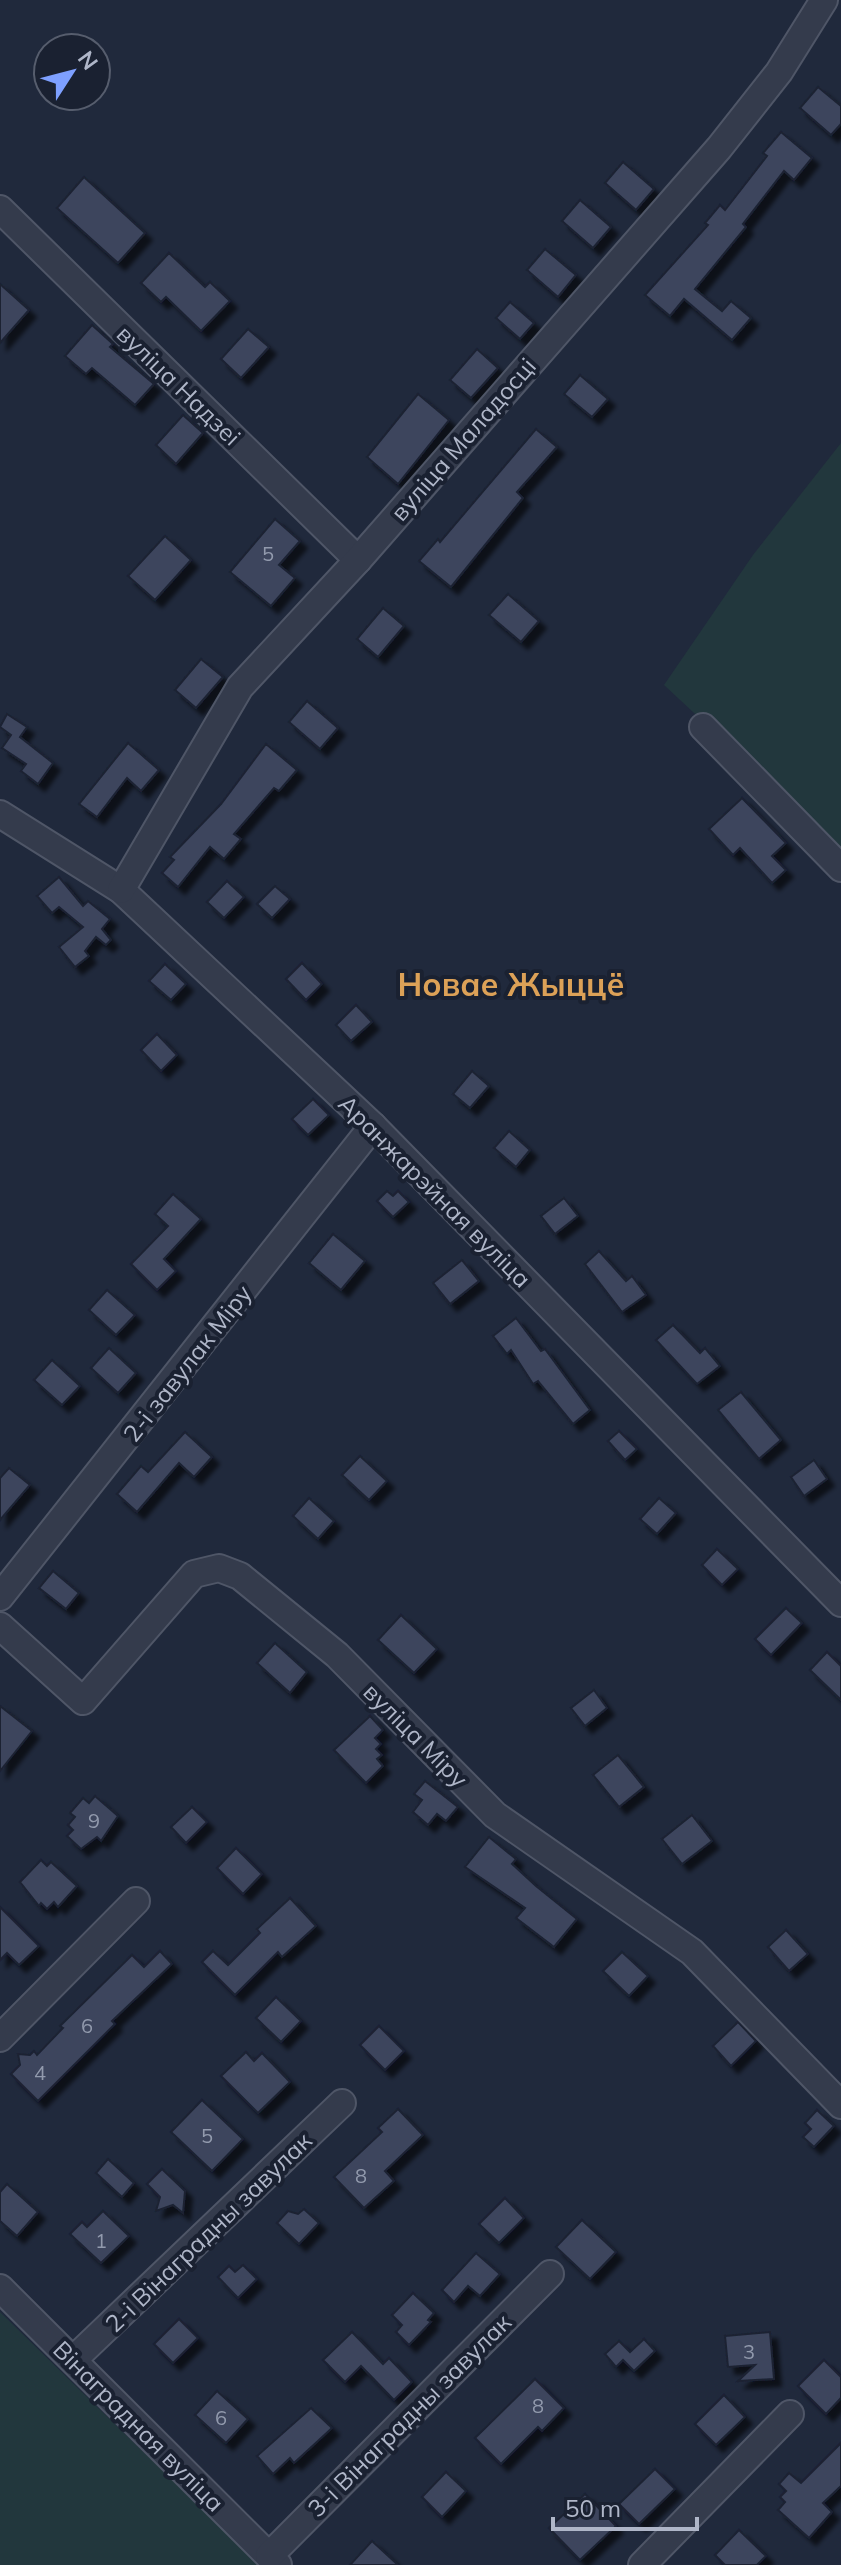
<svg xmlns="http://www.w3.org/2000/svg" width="841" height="2565" font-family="Mulish,sans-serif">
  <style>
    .green { fill: #22373d }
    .building { fill: #3c455d; stroke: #1c2233; stroke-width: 2; filter: url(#shadow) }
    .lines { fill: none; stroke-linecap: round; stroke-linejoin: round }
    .minor-casing { stroke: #4f5667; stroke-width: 30 }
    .minor { stroke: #343b4c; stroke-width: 26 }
    .labels { text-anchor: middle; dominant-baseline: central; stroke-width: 8; stroke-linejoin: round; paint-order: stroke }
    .number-label { font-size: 20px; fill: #929aad }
    .street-label { font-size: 24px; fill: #afb6c8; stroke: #1a2131 }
    .district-label { font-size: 32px; font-weight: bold; fill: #dca157; stroke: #1a2131 }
  </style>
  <defs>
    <filter id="shadow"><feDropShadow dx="7" dy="7" stdDeviation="2" flood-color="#0009"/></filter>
  </defs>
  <rect width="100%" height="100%" fill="#20293c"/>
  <g class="green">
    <polygon points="841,443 841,850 664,685 753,555"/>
    <polygon points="0,2312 259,2565 0,2565"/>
  </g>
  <g class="building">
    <polygon points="818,87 841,106 841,124 831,135 800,108"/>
    <polygon points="781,132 812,158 794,180 784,171 743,224 746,227 695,289 722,311 731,301 751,318 732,340 684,299 670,316 645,295 708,225 705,223 720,205 725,210 767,156 763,153"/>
    <polygon points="623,162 654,189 636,210 605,183"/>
    <polygon points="84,177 145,233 118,263 57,208"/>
    <polygon points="580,200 611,227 593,248 562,221"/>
    <polygon points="545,249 576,275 558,297 527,270"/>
    <polygon points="169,253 205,287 210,282 230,301 201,331 166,297 161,302 141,283"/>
    <polygon points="0,284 29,310 0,343"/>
    <polygon points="510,302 534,323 520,339 496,318"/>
    <polygon points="92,325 113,344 110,347 154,384 135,405 92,368 86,374 65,356"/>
    <polygon points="248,329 269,347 241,378 221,359"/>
    <polygon points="477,349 498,368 471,398 450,380"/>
    <polygon points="580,375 608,399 592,417 564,394"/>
    <polygon points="418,394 449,420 398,484 367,457"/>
    <polygon points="183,415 203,433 176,464 156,445"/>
    <polygon points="536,429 557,447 517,492 523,498 451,587 419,561 438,539 440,542"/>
    <polygon points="275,519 300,541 279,565 295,578 271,606 230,572"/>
    <polygon points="165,536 191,560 155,600 128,576"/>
    <polygon points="508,594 539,621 521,642 489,615"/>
    <polygon points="383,608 404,626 378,657 357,639"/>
    <polygon points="201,659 223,677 196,708 175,690"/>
    <polygon points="307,701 338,728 320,749 289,722"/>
    <polygon points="7,714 27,727 20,737 53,763 38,784 21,771 26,764 2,748 11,735 0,727"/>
    <polygon points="128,743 159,770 141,791 127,778 97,817 79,804"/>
    <polygon points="266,744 297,770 279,791 274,788 234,834 241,839 224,859 210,847 178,887 162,873 174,860 170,857 221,804"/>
    <polygon points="742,798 786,843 772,856 786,870 772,883 740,848 733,855 709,829"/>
    <polygon points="59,877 83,906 88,901 110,919 102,929 111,940 106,945 96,937 85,951 89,956 75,967 59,947 83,927 59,907 52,913 37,896"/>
    <polygon points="227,881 244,897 224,918 207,902"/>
    <polygon points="275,886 290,899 272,918 257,904"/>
    <polygon points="302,963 322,984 306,1000 286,979"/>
    <polygon points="165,964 186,984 171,1000 149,981"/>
    <polygon points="356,1005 372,1022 351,1041 336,1025"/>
    <polygon points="157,1034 177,1055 161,1071 141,1050"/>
    <polygon points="472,1071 489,1086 470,1108 453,1094"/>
    <polygon points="313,1099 329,1115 308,1135 292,1119"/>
    <polygon points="509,1131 530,1150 516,1167 494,1148"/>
    <polygon points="387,1191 393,1196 398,1191 409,1202 393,1217 377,1201"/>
    <polygon points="173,1194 201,1219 164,1259 176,1271 157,1290 131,1264 168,1226 155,1214"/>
    <polygon points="564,1198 578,1216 555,1234 541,1216"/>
    <polygon points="333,1234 365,1261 341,1290 309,1263"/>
    <polygon points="599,1251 626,1281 632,1276 646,1295 622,1312 585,1264"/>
    <polygon points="462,1260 479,1281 450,1304 433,1283"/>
    <polygon points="107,1290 135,1315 116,1335 89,1310"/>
    <polygon points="516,1318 541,1351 545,1349 590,1410 573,1424 538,1381 533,1384 511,1350 507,1354 493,1336"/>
    <polygon points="673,1325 700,1353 705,1348 720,1366 697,1384 656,1340"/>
    <polygon points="109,1348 136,1373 118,1393 91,1368"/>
    <polygon points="52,1360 80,1386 62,1405 34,1380"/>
    <polygon points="741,1392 781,1440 759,1459 718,1410"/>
    <polygon points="619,1431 637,1449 625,1460 608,1441"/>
    <polygon points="185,1432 212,1457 194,1477 179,1463 137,1512 117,1494 141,1466 148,1472"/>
    <polygon points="360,1456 387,1481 369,1500 342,1475"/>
    <polygon points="814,1460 827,1479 804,1496 791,1477"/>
    <polygon points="9,1468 30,1485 0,1520 0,1478"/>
    <polygon points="309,1498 334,1521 318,1539 293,1516"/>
    <polygon points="659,1498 676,1513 657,1534 640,1519"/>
    <polygon points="717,1549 738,1569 722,1585 702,1565"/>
    <polygon points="53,1571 79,1593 66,1609 39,1588"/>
    <polygon points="786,1608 802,1623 771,1655 755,1639"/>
    <polygon points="401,1615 437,1649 414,1673 378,1640"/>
    <polygon points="275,1643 307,1672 290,1693 257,1663"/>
    <polygon points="827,1652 841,1666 841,1700 810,1670"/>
    <polygon points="594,1690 607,1708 585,1726 571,1708"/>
    <polygon points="0,1706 32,1731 0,1771"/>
    <polygon points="370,1716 383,1730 375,1738 381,1744 376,1749 382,1755 377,1759 383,1766 366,1783 334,1750"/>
    <polygon points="618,1755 644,1787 619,1807 593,1775"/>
    <polygon points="425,1781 458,1807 446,1821 437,1814 428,1825 413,1812 422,1800 414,1794"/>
    <polygon points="95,1796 118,1816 101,1841 97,1837 81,1849 67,1836 73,1830 68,1825 75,1817 70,1813 83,1798 89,1803"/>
    <polygon points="192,1807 207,1822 186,1843 171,1827"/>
    <polygon points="692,1815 712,1841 682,1864 662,1839"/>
    <polygon points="489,1837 516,1859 512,1864 536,1886 577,1919 554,1947 516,1918 525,1908 465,1867"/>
    <polygon points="236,1848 262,1874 243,1894 217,1868"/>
    <polygon points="41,1860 47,1866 51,1862 77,1886 58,1907 54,1902 47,1909 41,1903 39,1906 20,1882"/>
    <polygon points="290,1898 316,1926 282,1957 278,1952 235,1995 202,1962 213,1951 228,1965 260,1933 257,1929"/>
    <polygon points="0,1907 39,1946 19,1965 7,1953 0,1960"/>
    <polygon points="786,1930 808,1954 789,1971 768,1947"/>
    <polygon points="160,1951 172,1964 112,2021 115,2024 38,2101 11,2074 20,2065 18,2054 30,2055 34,2051 37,2055 63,2028 60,2026 132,1955 144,1967"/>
    <polygon points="622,1952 648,1976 629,1996 603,1971"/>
    <polygon points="276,1997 301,2021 281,2042 256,2018"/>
    <polygon points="738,2022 756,2041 731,2066 713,2046"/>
    <polygon points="379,2026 404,2051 385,2070 360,2045"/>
    <polygon points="246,2052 254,2061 262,2053 290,2082 258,2113 221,2076"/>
    <polygon points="202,2100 243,2139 212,2171 171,2132"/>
    <polygon points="398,2109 423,2135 385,2171 394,2181 364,2208 334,2177 382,2132 378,2128"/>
    <polygon points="817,2110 834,2126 814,2147 803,2137 811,2129 805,2123"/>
    <polygon points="108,2159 134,2183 122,2197 96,2173"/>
    <polygon points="162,2169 185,2191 183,2213 173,2205 156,2211 160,2197 147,2184"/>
    <polygon points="7,2184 38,2212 17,2236 0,2221 0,2192"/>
    <polygon points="505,2198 524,2218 499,2243 479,2224"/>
    <polygon points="304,2209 319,2223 299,2244 277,2223 288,2211 298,2214"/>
    <polygon points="103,2211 129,2236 101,2263 70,2234 82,2222 87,2227"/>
    <polygon points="582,2220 616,2252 590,2279 556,2247"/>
    <polygon points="476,2253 500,2274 480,2296 468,2286 454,2302 442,2290"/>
    <polygon points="243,2265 257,2279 238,2298 218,2277 229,2266 235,2272"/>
    <polygon points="413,2293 434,2313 428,2320 431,2322 409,2345 396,2332 402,2325 392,2315"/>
    <polygon points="179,2319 198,2338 173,2363 154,2344"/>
    <polygon points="352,2332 383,2364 389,2358 412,2382 394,2400 361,2366 345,2382 323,2360"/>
    <polygon points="770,2332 774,2379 738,2381 755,2365 728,2367 725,2336"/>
    <polygon points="644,2339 655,2351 634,2371 623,2360 616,2367 605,2354 619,2341 630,2352"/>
    <polygon points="824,2360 841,2377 841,2398 826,2414 798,2386"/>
    <polygon points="535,2379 564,2408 542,2431 538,2427 501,2464 475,2438"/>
    <polygon points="217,2391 248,2419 226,2443 195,2415"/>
    <polygon points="724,2395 745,2417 716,2445 695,2424"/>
    <polygon points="311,2408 332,2428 294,2463 290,2458 273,2474 257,2456"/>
    <polygon points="841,2443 841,2486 823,2503 832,2512 809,2538 778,2510 785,2502 780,2497 786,2491 779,2484 789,2473 801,2483"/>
    <polygon points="655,2469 675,2489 639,2524 619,2504"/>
    <polygon points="446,2472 466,2491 442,2517 422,2497"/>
    <polygon points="585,2494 616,2526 580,2560 549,2528"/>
    <polygon points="739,2530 766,2556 757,2565 725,2565 715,2555"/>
    <polygon points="372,2541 398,2565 350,2565"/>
  </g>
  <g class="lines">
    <defs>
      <g id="minor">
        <polyline points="0,209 358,560"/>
        <polyline points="703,727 841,868"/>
        <polyline points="0,814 121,890 373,1126 841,1603"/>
        <polyline points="121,890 240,687 358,560 719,148 779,72 824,0"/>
        <polyline points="0,1597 373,1126"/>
        <polyline points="0,1626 83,1701 194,1574 219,1568 240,1576 337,1655 495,1815 692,1952 841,2105"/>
        <polyline points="0,2038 136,1901"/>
        <polyline points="0,2288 278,2565"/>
        <polyline points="73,2360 342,2103"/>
        <polyline points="269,2556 550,2274"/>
        <polyline points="642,2565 790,2414"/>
      </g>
    </defs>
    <use href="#minor" class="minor-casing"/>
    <use href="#minor" class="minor"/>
  </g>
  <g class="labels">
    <g class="number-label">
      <text x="268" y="553">5</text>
      <text x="94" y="1820">9</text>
      <text x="87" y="2025">6</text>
      <text x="40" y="2072">4</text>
      <text x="207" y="2135">5</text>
      <text x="361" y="2175">8</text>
      <text x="101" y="2240">1</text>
      <text x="749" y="2351">3</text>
      <text x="538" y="2405">8</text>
      <text x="221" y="2417">6</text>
    </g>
    <g class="street-label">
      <text transform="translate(179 385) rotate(44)">вуліца Надзеі</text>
      <text transform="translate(463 439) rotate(-49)">вуліца Маладосці</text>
      <text transform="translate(435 1191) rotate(45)">Аранжарэйная вуліца</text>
      <text transform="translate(187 1363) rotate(-52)">2-і завулак Міру</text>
      <text transform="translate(416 1735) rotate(45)">вуліца Міру</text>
      <text transform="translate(208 2232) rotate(-44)">2-і Вінаградны завулак</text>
      <text transform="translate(409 2415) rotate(-45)">3-і Вінаградны завулак</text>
      <text transform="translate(139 2426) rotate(45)">Вінаградная вуліца</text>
    </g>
    <g class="district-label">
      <text x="511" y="984">Новае Жыццё</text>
    </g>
  </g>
  <g transform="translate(72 72) rotate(54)"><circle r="38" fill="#1a2131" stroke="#565d6d" stroke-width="2"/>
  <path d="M0-6L14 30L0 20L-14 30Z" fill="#7ea0ff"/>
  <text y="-12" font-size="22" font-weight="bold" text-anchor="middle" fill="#afb6c8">N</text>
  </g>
  <path d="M553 2517v12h144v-12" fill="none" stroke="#afb6c8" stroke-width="4"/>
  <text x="565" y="2517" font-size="24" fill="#afb6c8" stroke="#1a2131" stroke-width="6" paint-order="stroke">50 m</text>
</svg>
